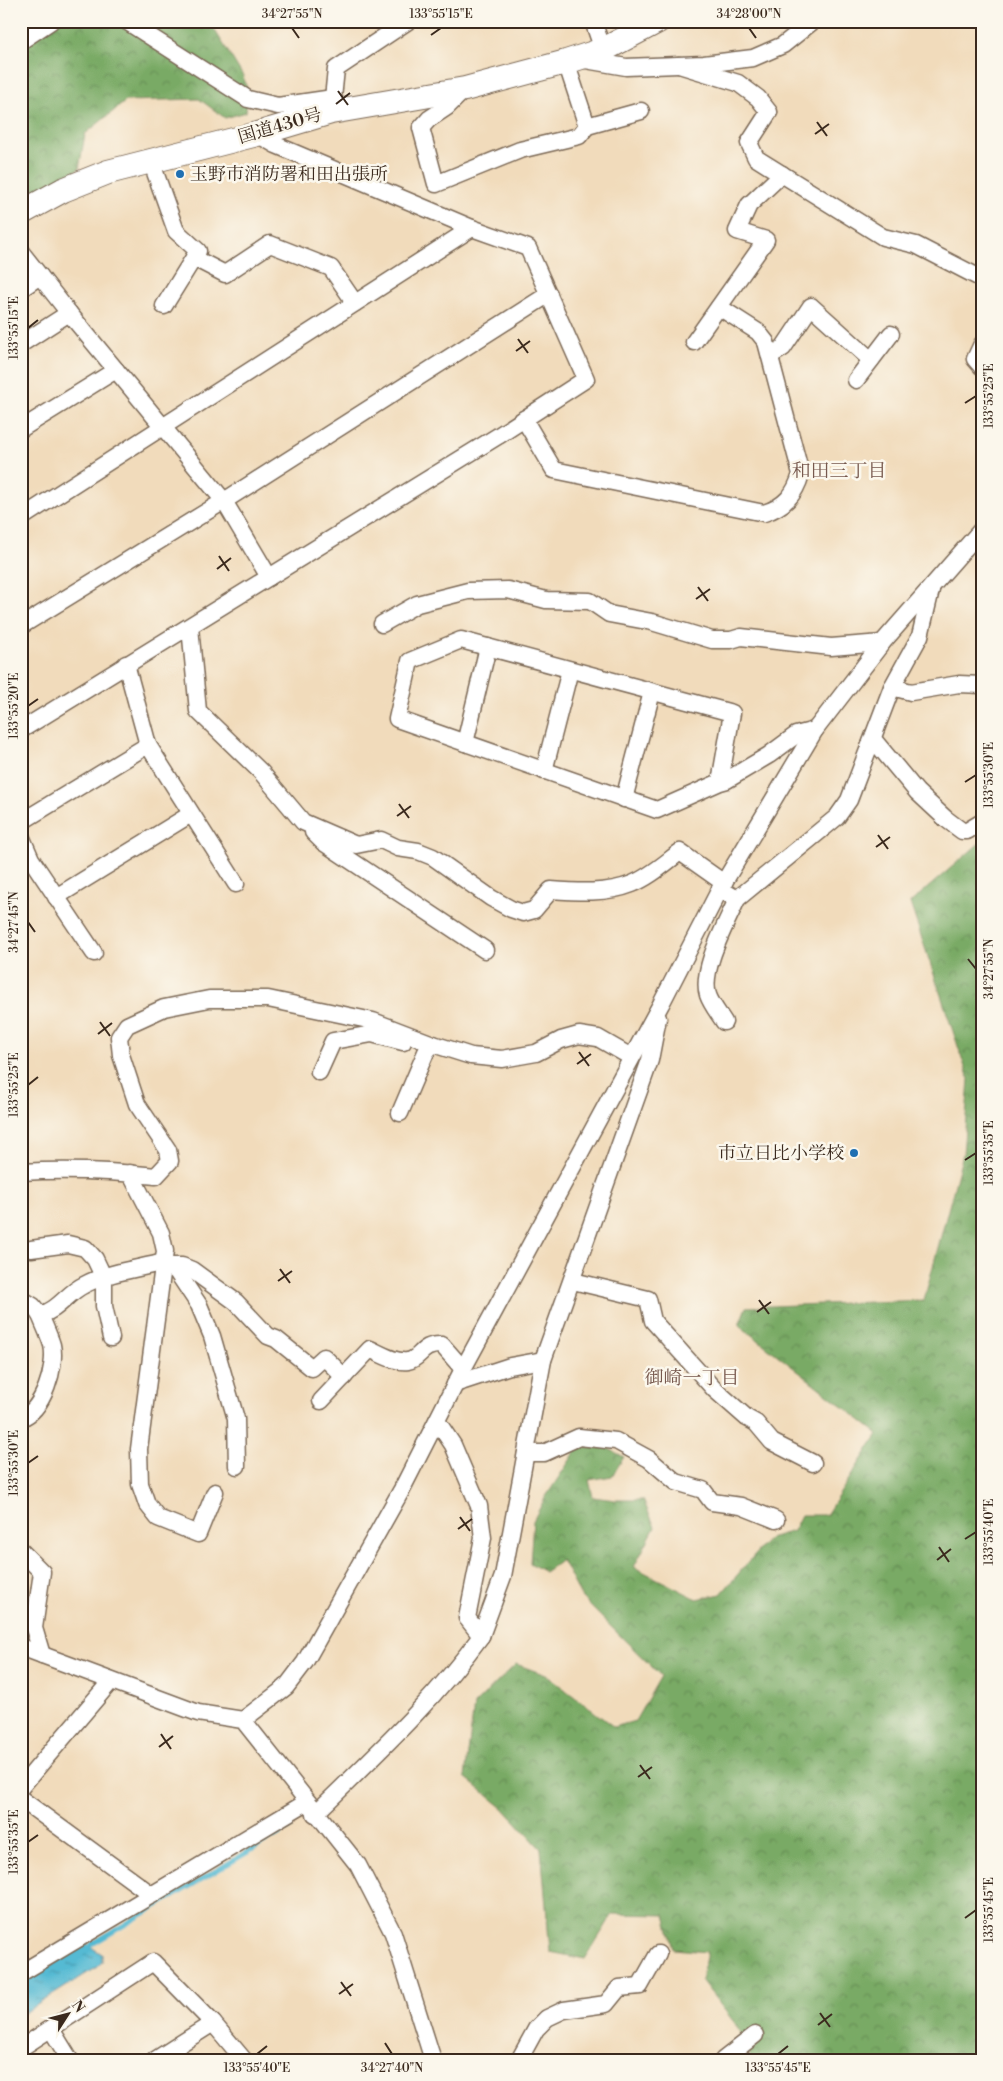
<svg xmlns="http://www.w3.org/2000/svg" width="1003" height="2081" font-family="'Libre Bodoni','Noto Serif JP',serif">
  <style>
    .forest { fill: url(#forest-crowns); stroke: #5a6a42 }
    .water { fill: url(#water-ripples); stroke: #487278 }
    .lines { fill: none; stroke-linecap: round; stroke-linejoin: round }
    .stream { stroke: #55bad3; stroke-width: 5 }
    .minor-casing { stroke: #7b6855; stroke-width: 19 }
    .highway-casing { stroke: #7b6855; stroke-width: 26 }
    .minor { stroke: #fff; stroke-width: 16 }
    .highway { stroke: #fff; stroke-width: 24 }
    .ticks { fill: none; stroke: #3b2a1e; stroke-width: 2 }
    .poi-dot { fill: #1f6fb2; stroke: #fbf7ec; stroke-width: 2 }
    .labels { text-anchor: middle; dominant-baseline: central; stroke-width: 5; stroke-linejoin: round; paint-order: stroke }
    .street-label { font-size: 18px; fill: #3b2a1e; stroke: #fbf7ec }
    .poi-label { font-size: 18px; fill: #3b2a1e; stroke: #fbf7ec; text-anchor: start }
    .neighbourhood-label { font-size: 19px; fill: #77594e; stroke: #fbf7ec }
    .neatline { fill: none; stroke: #3b2a1e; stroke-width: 2 }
    .ticks-label { font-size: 12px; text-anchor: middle; fill: #3b2a1e }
  </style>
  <defs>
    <pattern id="forest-crowns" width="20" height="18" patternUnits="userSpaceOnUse" patternTransform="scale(1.25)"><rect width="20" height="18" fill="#79aa65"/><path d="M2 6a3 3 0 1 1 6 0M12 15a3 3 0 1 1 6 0" fill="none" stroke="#648b53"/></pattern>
    <pattern id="water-ripples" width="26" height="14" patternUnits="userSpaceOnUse" patternTransform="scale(1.25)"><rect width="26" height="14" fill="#55bad3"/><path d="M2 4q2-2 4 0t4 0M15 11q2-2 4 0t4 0" fill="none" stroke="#4897ab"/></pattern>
  </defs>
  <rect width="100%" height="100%" fill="#fbf7ec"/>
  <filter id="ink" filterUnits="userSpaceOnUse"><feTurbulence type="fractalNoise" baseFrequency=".02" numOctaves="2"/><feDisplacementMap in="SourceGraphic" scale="10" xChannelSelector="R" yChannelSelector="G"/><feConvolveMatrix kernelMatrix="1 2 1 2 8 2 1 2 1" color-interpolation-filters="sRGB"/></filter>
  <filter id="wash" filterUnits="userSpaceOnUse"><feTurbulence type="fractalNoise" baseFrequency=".0096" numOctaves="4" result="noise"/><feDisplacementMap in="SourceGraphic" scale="20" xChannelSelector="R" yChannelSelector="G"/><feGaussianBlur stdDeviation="1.12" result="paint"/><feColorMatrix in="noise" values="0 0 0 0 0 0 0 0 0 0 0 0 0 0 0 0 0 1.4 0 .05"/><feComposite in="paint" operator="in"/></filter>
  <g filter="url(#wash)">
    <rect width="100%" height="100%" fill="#f1dbbb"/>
    <g class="forest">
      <polygon points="21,21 212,21 211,24 243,76 248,92 246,112 225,118 199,99 126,101 85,134 79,169 21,200"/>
      <polygon points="982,841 982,2060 752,2060 737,2026 701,1980 707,1952 674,1949 665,1915 613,1914 585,1959 550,1952 541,1849 503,1808 465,1777 474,1705 516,1664 546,1675 614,1727 635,1721 661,1676 582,1598 562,1560 545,1572 530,1563 533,1521 545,1498 578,1448 607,1448 624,1457 612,1476 589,1480 593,1497 615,1500 643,1500 655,1527 634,1567 697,1599 721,1594 769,1538 793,1531 801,1515 826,1515 878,1434 739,1325 746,1307 924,1300 963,1154 969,1079 910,903"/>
    </g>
    <polygon class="water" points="86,1944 102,1954 102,1962 97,1967 21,2015 21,1983"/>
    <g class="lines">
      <polyline class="stream" points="87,1952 92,1944 290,1827"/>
    </g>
  </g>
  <g filter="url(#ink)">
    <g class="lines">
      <defs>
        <g id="minor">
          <polyline points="126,21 248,99 278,106 333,98"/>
          <polyline points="593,21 603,50"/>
          <polyline points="21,41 51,21"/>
          <polyline points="580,59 626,67 704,64 753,58 783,45 813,21"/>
          <polyline points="679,65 738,83 758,98 769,112 749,143 756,158 883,237 916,245 982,279"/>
          <polyline points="465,89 447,107 429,119 421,128 436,184 520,150 579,136 587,126 566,62"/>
          <polyline points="332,108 336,69 408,21"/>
          <polyline points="587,126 641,111"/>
          <polyline points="151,161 176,231 198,251 164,306"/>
          <polyline points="21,252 69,313 224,501 269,577"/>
          <polyline points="194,258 225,274 270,244 331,268 355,303"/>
          <polyline points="21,289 40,276"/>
          <polyline points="694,342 766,240 737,231 749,205 782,174"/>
          <polyline points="21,344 69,313"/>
          <polyline points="982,344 975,359 982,367"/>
          <polyline points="770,356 783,348 811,306 871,360"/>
          <polyline points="856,380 891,334"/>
          <path d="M 524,419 L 554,470 L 764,513 C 784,507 795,495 801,474 L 766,342 L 758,332 L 719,307"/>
          <polyline points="21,429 116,370"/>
          <polyline points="21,518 472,228"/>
          <polyline points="382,624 417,604 468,591 508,590 546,600 590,601 609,614 652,622 712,640 731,640 741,637 831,647 882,643"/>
          <polyline points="21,626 224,501 549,294"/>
          <path d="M 190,627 L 198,711 L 261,772 L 303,822 L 356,845 L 381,840 L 398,848 L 418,851 L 433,857 L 491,898 L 511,909 L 523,913 L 534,910 L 551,890 C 578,892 607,894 632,884 C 650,877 665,863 680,852 L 724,883"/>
          <polyline points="126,664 148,745 236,884"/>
          <polyline points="892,687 911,692 959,684 982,685"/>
          <polyline points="21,730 498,436 586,379 528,248 472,228 276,145 257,134"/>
          <polyline points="873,739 917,792 946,819 962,831 967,831 982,822"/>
          <polyline points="465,743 488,647"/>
          <polyline points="544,771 570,670"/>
          <polyline points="720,782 732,713 461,640 410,661 397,719 657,810 720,782 727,780 769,755 796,735 815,730"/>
          <polyline points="624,799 652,692"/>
          <polyline points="21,822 148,745"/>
          <polyline points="313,832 323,842 485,950"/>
          <polyline points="21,836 31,859 94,953"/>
          <polyline points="720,889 737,899 837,817 849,800 892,687 920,636 931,590"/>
          <polyline points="56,897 191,814"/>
          <path d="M 724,1022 C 719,1014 711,1004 708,995 C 700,969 727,923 737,899"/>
          <polyline points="319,1072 333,1041 372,1034 403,1042"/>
          <polyline points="400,1113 426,1052 433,1044"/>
          <path d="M 21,1172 C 67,1169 111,1171 156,1176 L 170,1161 L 168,1150 L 137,1104 L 121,1055 L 119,1037 L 127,1025 L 164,1008 L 209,999 L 268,999 L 373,1021 L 433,1044 L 471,1056 L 502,1059 L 536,1053 L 561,1040 L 579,1035 L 598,1038 L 631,1057"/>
          <polyline points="130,1173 161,1233 165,1251 139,1449 140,1484 147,1504 158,1518 198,1534 215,1492"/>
          <polyline points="31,1249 68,1244 85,1248 95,1259 104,1278 104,1306 111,1338"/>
          <polyline points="169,1266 182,1266 192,1270 236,1302 268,1336 276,1339 312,1368 324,1357 344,1377"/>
          <polyline points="573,1281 648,1299 653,1321 714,1389 747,1418 756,1423 772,1442 813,1463"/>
          <polyline points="21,1299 33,1306 40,1315"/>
          <polyline points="455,1384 510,1366 543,1360"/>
          <path d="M 321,1401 L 370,1349 C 381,1354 395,1363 408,1361 C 422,1358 420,1344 442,1345 L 463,1369"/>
          <path d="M 21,1418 C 43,1411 57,1366 52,1345 C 49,1335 44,1325 40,1315 C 59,1310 67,1293 84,1285 C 108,1272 138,1269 164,1262 L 177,1272 L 199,1305 L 212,1336 L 236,1419 L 237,1466"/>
          <polyline points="526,1453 544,1453 579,1437 616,1441 649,1459 676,1482 703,1490 712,1502 741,1506 776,1520"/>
          <polyline points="21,1551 42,1572 34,1628 42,1655"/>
          <polyline points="481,1636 503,1576 543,1360 650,1060 658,1018"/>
          <polyline points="21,1647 198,1713 243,1720 358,1865 393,1933 433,2060"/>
          <polyline points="243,1720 286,1687 305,1662 401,1491 463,1369 661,1004 720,889 815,730 882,643 982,529"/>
          <polyline points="21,1787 111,1681"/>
          <polyline points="21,1799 152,1895"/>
          <path d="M 315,1814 C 373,1757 433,1702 481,1636 L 467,1618 L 483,1538 L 479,1506 L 453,1445 L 437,1421"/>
          <polyline points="21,1973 307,1802"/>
          <polyline points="51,2029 70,2060"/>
          <polyline points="21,2048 153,1962 213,2023 244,2060"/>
          <polyline points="155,2060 213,2023"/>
          <polyline points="519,2060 536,2029 547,2018 564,2010 606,2004 619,1988 640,1986 658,1954"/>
          <polyline points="723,2060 755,2035"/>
        </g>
        <polyline id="highway" points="21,213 63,190 108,172 257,134 331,112 465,89 566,62 603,50 658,21"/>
      </defs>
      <use href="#minor" class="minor-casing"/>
      <use href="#highway" class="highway-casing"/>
      <use href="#minor" class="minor"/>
      <use href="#highway" class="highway"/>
    </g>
  </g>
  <path class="ticks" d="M 292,28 L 299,38M 749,28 L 756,38M 431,35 L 441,28M 338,91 L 348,105M 336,104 L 350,93M 817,122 L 827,136M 815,134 L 829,124M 28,328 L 38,320M 518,339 L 528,353M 516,351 L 530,341M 965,403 L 976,396M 219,556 L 229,571M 217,569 L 231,558M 698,587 L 708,601M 696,599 L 710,589M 28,706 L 38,699M 965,782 L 976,775M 399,804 L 409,818M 397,816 L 411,806M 878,835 L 888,849M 876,847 L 890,837M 28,922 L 35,932M 968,959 L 976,969M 100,1022 L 110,1036M 98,1034 L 112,1023M 579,1052 L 589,1066M 577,1064 L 591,1054M 28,1085 L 38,1077M 965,1160 L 976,1153M 280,1269 L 290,1283M 278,1281 L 292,1271M 759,1300 L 769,1314M 757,1312 L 771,1302M 28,1463 L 38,1456M 460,1517 L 470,1531M 458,1529 L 472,1519M 965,1539 L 976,1532M 939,1547 L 949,1562M 937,1560 L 951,1549M 161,1734 L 171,1749M 159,1747 L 173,1736M 640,1765 L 650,1779M 638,1777 L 652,1767M 28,1842 L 38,1835M 965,1918 L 976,1910M 341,1982 L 351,1996M 339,1994 L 353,1984M 820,2013 L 830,2027M 818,2025 L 832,2014M 385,2043 L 392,2054M 257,2054 L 267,2046M 778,2054 L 788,2046"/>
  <g class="poi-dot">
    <circle cx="180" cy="174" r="5"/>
    <circle cx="854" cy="1153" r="5"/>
  </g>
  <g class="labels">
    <g class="street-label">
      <text transform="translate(280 126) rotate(-16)">国道430号</text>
    </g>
    <g class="poi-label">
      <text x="190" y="174">玉野市消防署和田出張所</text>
      <text x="844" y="1153" text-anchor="end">市立日比小学校</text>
    </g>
    <g class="neighbourhood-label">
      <text x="839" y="471">和田三丁目</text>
      <text x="692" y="1378">御崎一丁目</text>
    </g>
  </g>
  <rect width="1003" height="2081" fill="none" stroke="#fbf7ec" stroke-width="55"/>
  <g transform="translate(68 2014) rotate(54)" stroke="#fbf7ec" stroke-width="4" paint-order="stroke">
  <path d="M0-4L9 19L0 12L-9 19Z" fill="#3b2a1e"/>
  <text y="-8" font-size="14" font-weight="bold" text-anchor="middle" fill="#3b2a1e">N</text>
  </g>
  <rect x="28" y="28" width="948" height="2026" class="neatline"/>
  <g class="ticks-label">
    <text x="292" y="18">34°27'55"N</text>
    <text x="441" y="18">133°55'15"E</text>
    <text x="749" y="18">34°28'00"N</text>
    <text transform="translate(14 328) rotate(-90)" y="4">133°55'15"E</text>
    <text transform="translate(989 396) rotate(-90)" y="4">133°55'25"E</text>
    <text transform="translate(14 706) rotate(-90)" y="4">133°55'20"E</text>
    <text transform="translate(989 775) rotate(-90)" y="4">133°55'30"E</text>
    <text transform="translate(14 922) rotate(-90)" y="4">34°27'45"N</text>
    <text transform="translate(989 969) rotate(-90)" y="4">34°27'55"N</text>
    <text transform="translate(14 1085) rotate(-90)" y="4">133°55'25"E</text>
    <text transform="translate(989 1153) rotate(-90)" y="4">133°55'35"E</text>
    <text transform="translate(14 1463) rotate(-90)" y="4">133°55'30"E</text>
    <text transform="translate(989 1532) rotate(-90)" y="4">133°55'40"E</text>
    <text transform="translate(14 1842) rotate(-90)" y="4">133°55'35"E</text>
    <text transform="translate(989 1910) rotate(-90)" y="4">133°55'45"E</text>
    <text x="257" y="2072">133°55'40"E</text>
    <text x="392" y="2072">34°27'40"N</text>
    <text x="778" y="2072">133°55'45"E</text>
  </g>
</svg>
